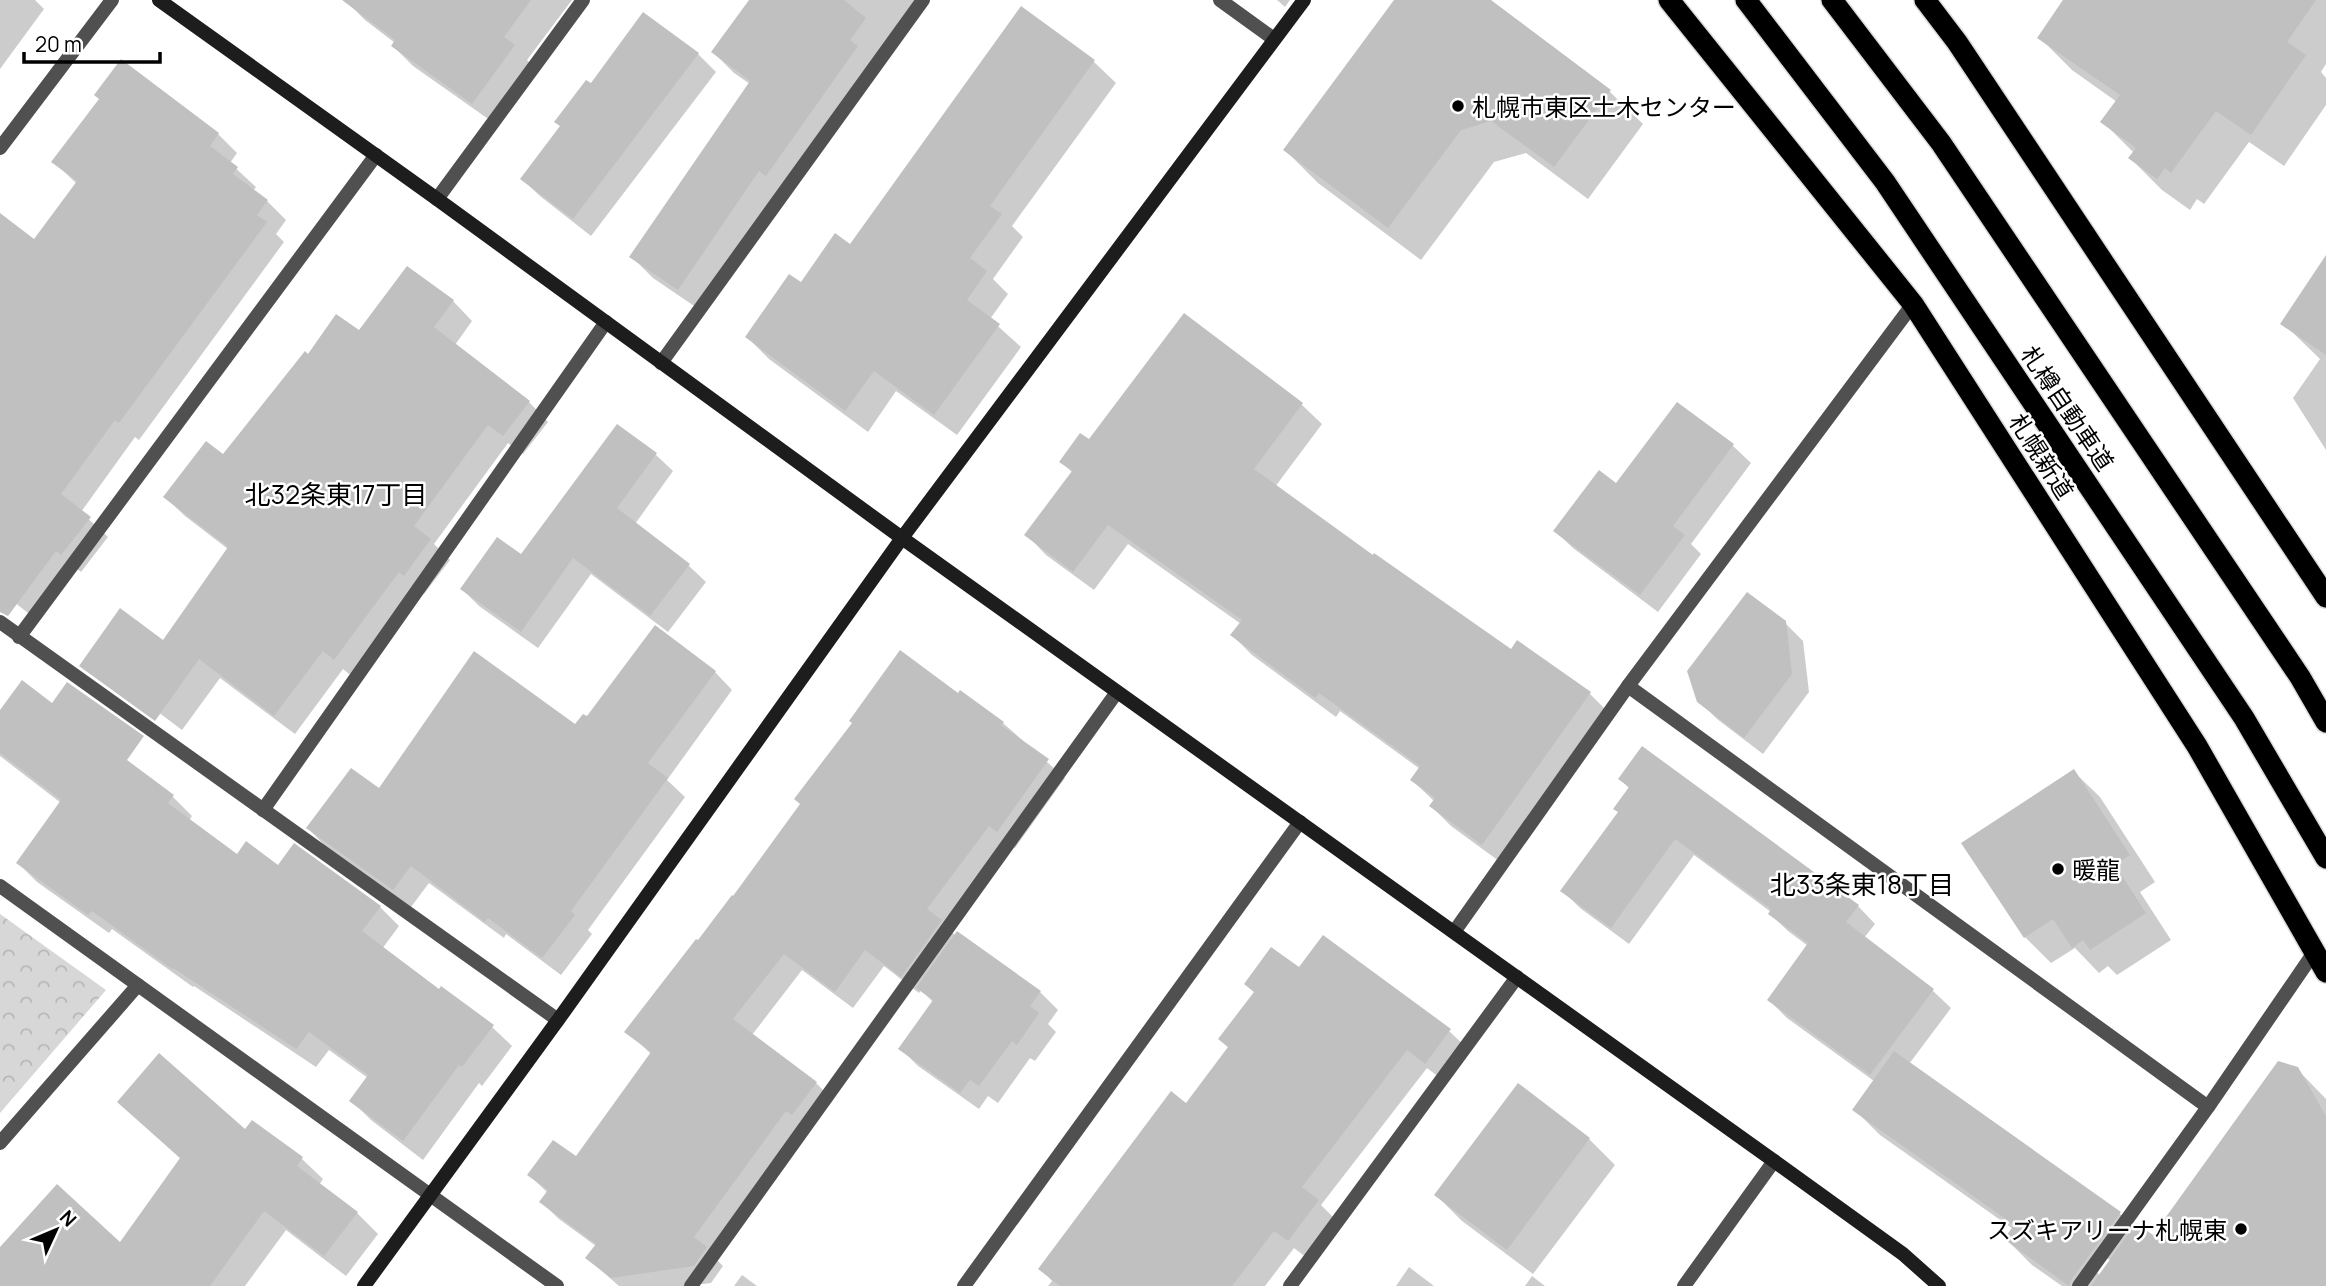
<svg xmlns="http://www.w3.org/2000/svg" width="2326" height="1286" font-family="Manrope,'Noto Sans JP',sans-serif">
  <style>
    .park { fill: url(#park-crowns) }
    .shadow { fill: #0003 }
    .building { fill: #c0c0c0 }
    .lines { fill: none; stroke-linecap: round; stroke-linejoin: round }
    .highway-casing { stroke: #dbdbdb; stroke-width: 24 }
    .street { stroke: #505050; stroke-width: 14 }
    .secondary { stroke: #1d1d1d; stroke-width: 14 }
    .highway { stroke: #000; stroke-width: 21 }
    .poi-dot { fill: #000; stroke: #fff; stroke-width: 2.5 }
    .labels { text-anchor: middle; dominant-baseline: central; stroke-width: 5; stroke-linejoin: round; paint-order: stroke }
    .poi-label { font-size: 24px; fill: #000; stroke: #fff; text-anchor: start }
    .street-label { font-size: 24px; fill: #000; stroke: #fff }
    .neighbourhood-label { font-size: 26px; fill: #000; stroke: #fff }
  </style>
  <defs>
    <pattern id="park-crowns" width="20" height="18" patternUnits="userSpaceOnUse" patternTransform="scale(1.75)"><rect width="20" height="18" fill="#d7d7d7"/><path d="M2 6a3 3 0 1 1 6 0M12 15a3 3 0 1 1 6 0" fill="none" stroke="#b7b7b7"/></pattern>
  </defs>
  <rect width="100%" height="100%" fill="#fff"/>
  <polygon class="park" points="0,914 106,990 0,1113"/>
  <g class="shadow">
    <polygon points="0,0 35,0 44,9 0,69"/>
    <polygon points="345,0 572,0 527,60 534,67 494,123 413,66 393,46 395,43 365,20"/>
    <polygon points="751,0 916,0 700,310 653,278 631,256 750,84 734,73 713,52"/>
    <polygon points="1277,0 1290,0 1285,7"/>
    <polygon points="1396,0 1488,0 1610,92 1643,124 1588,199 1526,153 1494,162 1421,260 1318,183 1285,150"/>
    <polygon points="2063,0 2326,0 2326,64 2321,72 2326,78 2326,105 2284,166 2249,142 2204,204 2197,199 2190,210 2162,190 2130,158 2134,153 2103,122 2117,102 2072,70 2039,37"/>
    <polygon points="1021,9 1094,62 1116,83 1012,226 1023,237 993,279 1008,294 990,319 1021,347 957,435 896,391 868,432 769,359 747,337 801,285 850,246"/>
    <polygon points="643,14 698,54 716,72 591,236 540,196 522,179"/>
    <polygon points="122,61 218,134 237,153 230,163 256,187 253,191 267,201 286,220 276,234 284,242 139,440 135,437 81,512 108,537 81,572 76,568 37,620 0,591 0,235 34,241 77,184 54,162 101,100"/>
    <polygon points="2326,291 2326,450 2293,398 2320,359 2283,323"/>
    <polygon points="453,301 472,321 455,345 529,402 548,422 523,454 508,443 434,544 450,560 424,594 419,591 354,678 343,669 295,734 220,678 182,730 109,675 163,642 228,549 185,516 165,497 223,457 309,356 360,333"/>
    <polygon points="1184,316 1302,405 1322,424 1275,487 1373,558 1512,651 1589,693 1609,713 1503,864 1451,826 1431,806 1435,802 1412,780 1420,769 1340,711 1336,717 1252,655 1232,635 1241,624 1128,544 1094,590 1046,555 1027,535 1072,472 1061,461 1089,442"/>
    <polygon points="1677,404 1733,446 1751,463 1691,544 1701,554 1658,612 1573,548 1555,531 1617,486"/>
    <polygon points="655,454 673,471 635,524 688,565 706,582 668,632 591,574 538,648 479,606 462,589 522,557"/>
    <polygon points="1785,623 1803,641 1809,692 1763,754 1717,719 1699,701"/>
    <polygon points="715,672 732,690 667,780 685,797 588,930 592,934 561,975 506,934 504,938 429,883 411,907 325,846 308,828 379,791 575,727 587,719"/>
    <polygon points="19,688 173,797 192,816 189,821 238,856 278,867 380,907 399,926 382,949 492,1027 512,1046 482,1086 479,1083 423,1160 371,1120 351,1100 368,1078 329,1050 316,1067 194,986 193,987 112,929 109,933 37,882 18,863 61,803 0,756 0,713"/>
    <polygon points="961,693 1003,723 1065,778 1015,848 1007,842 945,925 956,936 958,933 1040,992 1058,1010 1048,1024 1056,1032 1035,1061 1030,1058 998,1103 988,1096 979,1109 918,1066 901,1049 933,1002 921,990 919,993 884,966 853,1008 802,970 752,1035 816,1083 833,1100 711,1254 723,1266 711,1283 687,1286 619,1286 587,1258 596,1246 559,1219 541,1202 548,1193 529,1175 576,1159 651,1054 627,1031 698,943"/>
    <polygon points="2074,772 2100,797 2155,882 2140,892 2171,940 2117,975 2108,966 2099,973 2075,948 2051,963 2025,937 1963,844"/>
    <polygon points="1620,779 1858,906 1875,924 1864,938 1933,991 1951,1008 1909,1064 2119,1213 2135,1228 2154,1237 2297,1069 2326,1099 2326,1286 2144,1286 2099,1252 2089,1262 2108,1286 2062,1286 2032,1265 2006,1239 2013,1229 1880,1135 1854,1109 1874,1081 1787,1018 1769,1000 1808,946 1788,931 1770,914 1771,912 1694,855 1629,944 1580,908 1563,891 1620,813 1630,789"/>
    <polygon points="1299,970 1449,1031 1468,1049 1444,1081 1427,1068 1321,1205 1336,1220 1307,1258 1294,1248 1265,1286 1048,1286 1052,1281 1041,1269 1187,1105 1229,1048 1220,1039"/>
    <polygon points="119,1102 245,1132 252,1122 302,1159 323,1179 319,1185 357,1213 378,1234 346,1276 286,1230 245,1286 0,1286 0,1250 120,1245 181,1159"/>
    <polygon points="1589,1139 1615,1165 1533,1274 1462,1221 1436,1195"/>
    <polygon points="1409,1267 1434,1286 1396,1286"/>
    <polygon points="742,1275 757,1286 734,1286"/>
    <polygon points="1532,1276 1545,1286 1525,1286"/>
  </g>
  <g class="building">
    <polygon points="342,0 531,0 504,37 515,45 472,104 391,46 395,40"/>
    <polygon points="749,0 844,0 866,18 850,40 858,46 766,176 759,171 678,290 629,257 750,81 711,52"/>
    <polygon points="1394,0 1491,0 1611,90 1554,167 1491,121 1461,130 1388,228 1283,150"/>
    <polygon points="2063,0 2316,0 2287,42 2306,55 2251,135 2216,111 2171,173 2165,168 2157,179 2128,158 2136,148 2100,122 2120,95 2037,38"/>
    <polygon points="1021,6 1095,60 990,206 1002,214 970,258 987,271 967,300 1000,324 934,415 874,371 845,411 745,337 789,274 801,282 835,233 850,244"/>
    <polygon points="643,12 699,53 573,219 520,179 560,126 554,122 586,80 591,83"/>
    <polygon points="121,59 219,133 210,146 238,167 233,174 268,200 257,215 267,222 119,423 115,420 61,494 91,517 61,555 56,551 8,616 0,612 0,213 34,239 77,181 51,162 99,99 94,95"/>
    <polygon points="2326,255 2326,355 2280,324"/>
    <polygon points="407,266 454,300 434,327 530,401 503,436 488,425 414,526 431,539 404,576 399,572 334,660 323,651 274,716 199,659 155,721 79,666 120,608 163,640 228,547 163,497 206,441 223,454 305,351 308,354 336,314 359,330"/>
    <polygon points="1184,313 1303,403 1254,469 1373,555 1374,553 1511,649 1517,640 1591,692 1482,845 1429,806 1435,798 1410,780 1420,766 1319,693 1315,698 1230,635 1242,620 1108,525 1073,572 1024,535 1072,471 1059,462 1080,433 1089,439"/>
    <polygon points="1677,402 1734,444 1673,526 1685,535 1640,595 1553,531 1599,470 1616,483"/>
    <polygon points="617,424 657,453 617,508 690,564 650,616 573,558 521,632 460,589 497,537 521,554"/>
    <polygon points="1747,592 1786,621 1792,674 1744,738 1697,702 1687,671"/>
    <polygon points="655,625 716,671 648,763 668,778 571,911 575,915 542,958 488,918 485,922 411,866 393,890 306,828 351,768 379,788 474,651 575,724 583,714 587,716"/>
    <polygon points="900,650 958,693 960,690 1004,722 1001,725 1049,759 997,832 989,826 927,909 942,920 901,977 865,950 835,992 784,954 733,1019 817,1082 792,1115 786,1111 694,1237 707,1247 694,1266 611,1278 585,1258 596,1244 539,1202 548,1190 527,1175 553,1140 576,1156 651,1052 624,1032 696,939 698,940 732,895 733,896 800,804 794,799 852,723 849,721"/>
    <polygon points="22,680 52,703 67,682 144,736 127,760 174,795 168,803 237,854 246,841 278,865 294,843 381,906 362,931 439,989 441,986 494,1025 462,1067 459,1065 403,1141 349,1101 368,1075 309,1032 296,1049 173,968 172,969 92,911 88,915 16,863 61,800 0,753 0,710"/>
    <polygon points="1642,746 1859,905 1846,922 1934,989 1870,1075 1767,1000 1808,943 1768,914 1771,909 1675,839 1611,928 1560,891 1618,812 1613,809 1629,787 1618,779"/>
    <polygon points="2074,769 2130,855 2115,865 2146,913 2090,950 2083,940 2072,948 2053,919 2024,938 1961,843"/>
    <polygon points="957,931 1041,991 1030,1006 1039,1013 1017,1045 1012,1041 979,1086 970,1080 960,1093 898,1049 933,1000 916,988"/>
    <polygon points="1323,935 1451,1029 1425,1064 1407,1050 1302,1187 1319,1200 1288,1241 1274,1231 1232,1286 1060,1286 1038,1269 1171,1091 1186,1103 1228,1047 1218,1039 1254,992 1244,984 1271,947 1299,967"/>
    <polygon points="1894,1051 2121,1212 2071,1280 2069,1286 2004,1239 2014,1225 1852,1110"/>
    <polygon points="159,1053 245,1129 252,1120 303,1157 297,1166 358,1212 324,1256 264,1211 210,1286 0,1286 0,1247 57,1184 120,1242 180,1158 117,1102"/>
    <polygon points="2278,1061 2298,1067 2326,1116 2326,1286 2091,1286 2136,1223 2153,1235"/>
    <polygon points="1518,1083 1590,1138 1507,1250 1434,1195"/>
  </g>
  <g class="lines">
    <defs>
      <g id="highway">
        <polyline points="1669,0 1913,304 2197,746 2326,972"/>
        <polyline points="1746,0 1885,182 2244,718 2326,858"/>
        <polyline points="1832,0 1941,143 2300,677 2326,722"/>
        <polyline points="1925,0 1957,42 2326,597"/>
      </g>
    </defs>
    <use href="#highway" class="highway-casing"/>
    <g class="street">
      <polyline points="1220,0 1274,39"/>
      <polyline points="0,148 112,0"/>
      <polyline points="437,199 583,0"/>
      <polyline points="661,363 923,0"/>
      <polyline points="0,622 558,1020"/>
      <polyline points="19,637 376,155"/>
      <polyline points="1628,686 2208,1107"/>
      <polyline points="263,810 606,322"/>
      <polyline points="0,886 557,1286"/>
      <polyline points="1454,932 1628,686 1913,304"/>
      <polyline points="0,1143 138,985"/>
      <polyline points="691,1286 1117,692"/>
      <polyline points="964,1286 1300,822"/>
      <polyline points="1290,1286 1517,977"/>
      <polyline points="1684,1286 1774,1161"/>
      <polyline points="2079,1286 2208,1107 2315,951"/>
    </g>
    <g class="secondary">
      <polyline points="159,0 437,199 902,538 1774,1161 1903,1254 1939,1286"/>
      <polyline points="364,1286 558,1020 902,538 1304,0"/>
    </g>
    <use href="#highway" class="highway"/>
  </g>
  <g class="poi-dot">
    <circle cx="1458" cy="106" r="7"/>
    <circle cx="2058" cy="869" r="7"/>
    <circle cx="2241" cy="1229" r="7"/>
  </g>
  <g class="labels">
    <g class="poi-label">
      <text x="1472" y="106">札幌市東区土木センター</text>
      <text x="2072" y="869">暖龍</text>
      <text x="2227" y="1229" text-anchor="end">スズキアリーナ札幌東</text>
    </g>
    <g class="street-label">
      <text transform="translate(2068 408) rotate(56)">札樽自動車道</text>
      <text transform="translate(2042 456) rotate(57)">札幌新道</text>
    </g>
    <g class="neighbourhood-label">
      <text x="336" y="494">北32条東17丁目</text>
      <text x="1862" y="884">北33条東18丁目</text>
    </g>
  </g>
  <g transform="translate(56 1230) rotate(46)" stroke="#ffffff" stroke-width="5" paint-order="stroke">
  <path d="M0-5L12 26L0 18L-12 26Z" fill="#000000"/>
  <text y="-10" font-size="19" font-weight="bold" text-anchor="middle" fill="#000000">N</text>
  </g>
  <path d="M24 52v10h136v-10" fill="none" stroke="#000000" stroke-width="3.5"/>
  <text x="35" y="52" font-size="21" fill="#000000" stroke="#ffffff" stroke-width="5" paint-order="stroke">20 m</text>
</svg>
